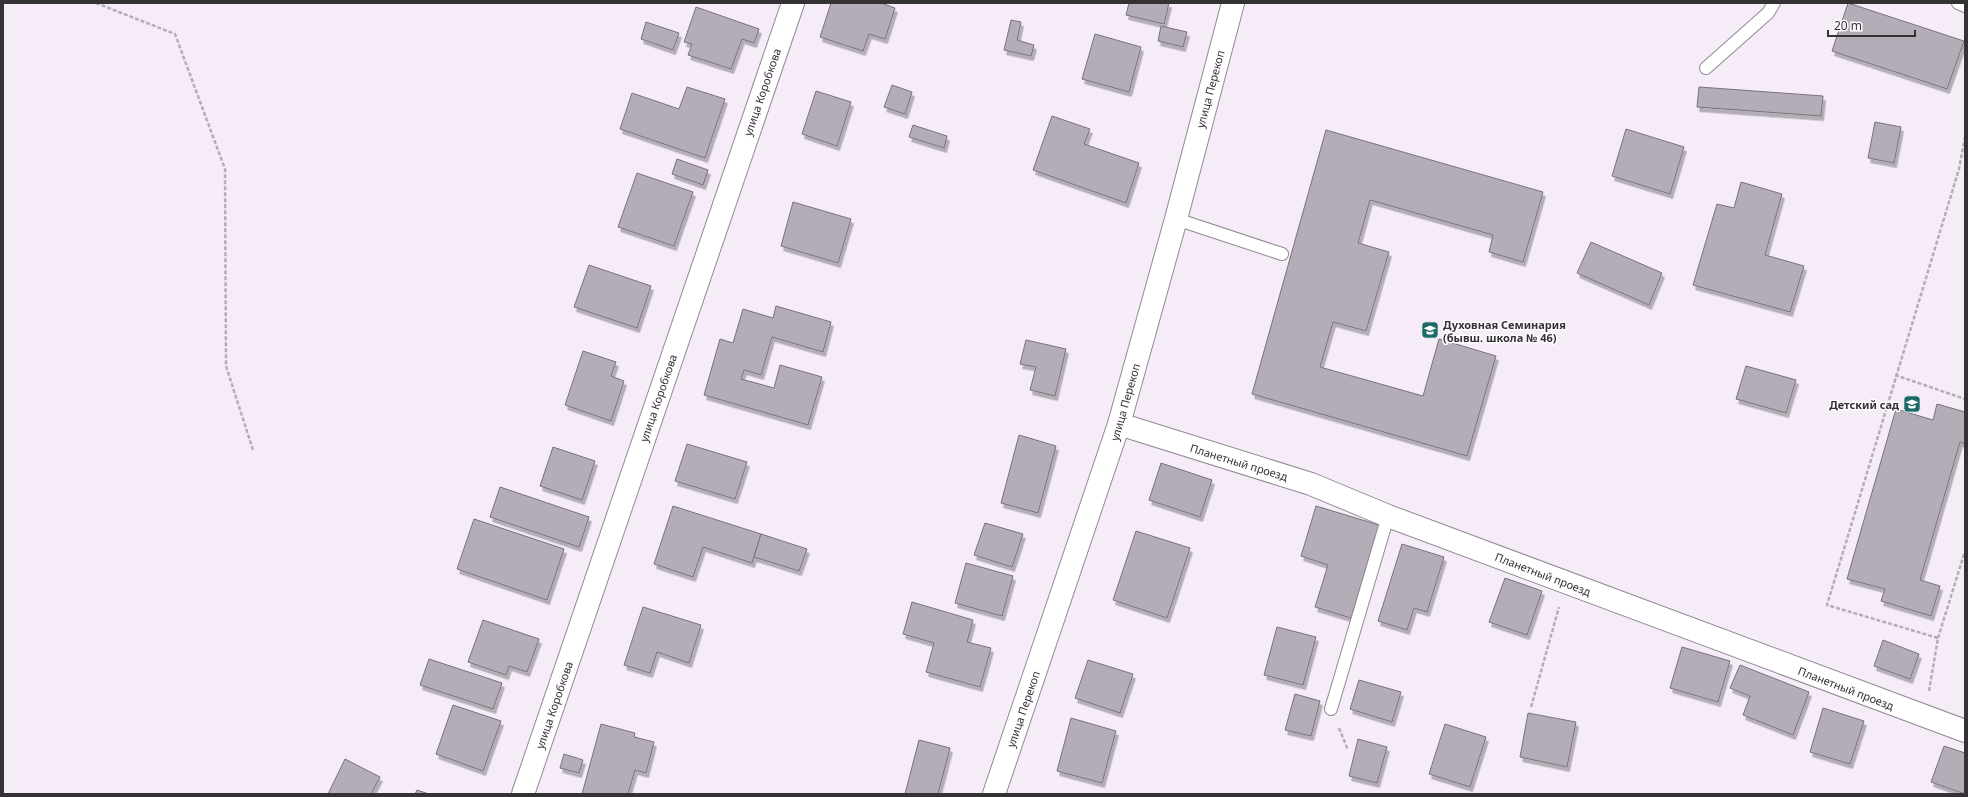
<svg xmlns="http://www.w3.org/2000/svg" width="1968" height="797" font-family="'Noto Sans',sans-serif">
  <style>
    .building { fill: #b4acb7; stroke: #79717b; filter: url(#shadow) }
    .lines { fill: none; stroke-linecap: round; stroke-linejoin: round }
    .lane-casing { stroke: #918994; stroke-width: 14 }
    .street-casing { stroke: #918994; stroke-width: 24 }
    .path { stroke: #b4adb7; stroke-width: 2.5; stroke-dasharray: 4 2; stroke-linecap: butt }
    .lane { stroke: #fff; stroke-width: 12 }
    .street { stroke: #fff; stroke-width: 22 }
    .labels { text-anchor: middle; dominant-baseline: central; stroke-width: 3; stroke-linejoin: round; paint-order: stroke }
    .street-label { font-size: 11px; fill: #353236; stroke: #fefcfe }
    .poi-label { font-size: 11px; font-weight: bold; fill: #353236; stroke: #fefcfe; text-anchor: start }
  </style>
  <defs>
    <filter id="shadow"><feDropShadow dx="2.5" dy="4.5" stdDeviation="0" flood-color="#0004"/></filter>
  </defs>
  <rect width="100%" height="100%" fill="#f5ecf8"/>
  <g class="building">
    <polygon points="831,3 881,3 895,8 885,39 869,34 863,51 820,37"/>
    <polygon points="1129,3 1169,3 1164,24 1126,15"/>
    <polygon points="1848,3 1964,41 1947,89 1832,51"/>
    <polygon points="696,7 759,29 754,43 742,39 731,69 688,55 692,44 684,42"/>
    <polygon points="1011,20 1021,22 1017,40 1034,45 1031,56 1004,50"/>
    <polygon points="646,22 679,33 673,50 641,39"/>
    <polygon points="1161,26 1187,32 1183,47 1158,41"/>
    <polygon points="1095,34 1141,47 1129,92 1082,79"/>
    <polygon points="892,85 912,92 905,114 884,107"/>
    <polygon points="687,87 725,99 705,158 620,129 632,93 679,109"/>
    <polygon points="1699,87 1823,96 1821,116 1697,107"/>
    <polygon points="816,91 851,102 837,146 802,134"/>
    <polygon points="1052,116 1090,129 1084,144 1139,163 1126,203 1033,170"/>
    <polygon points="1875,122 1901,127 1894,163 1868,158"/>
    <polygon points="913,125 947,136 944,148 909,137"/>
    <polygon points="1626,129 1684,147 1670,194 1612,176"/>
    <polygon points="1326,130 1543,192 1523,262 1489,252 1493,235 1370,200 1358,243 1389,252 1366,331 1333,322 1320,367 1423,396 1439,339 1496,356 1467,456 1252,394"/>
    <polygon points="677,159 708,170 703,185 672,174"/>
    <polygon points="637,173 693,192 674,246 618,227"/>
    <polygon points="1741,182 1782,194 1765,255 1804,266 1790,312 1693,285 1717,204 1734,208"/>
    <polygon points="793,202 851,219 838,263 781,246"/>
    <polygon points="1591,242 1662,273 1649,305 1577,273"/>
    <polygon points="589,265 651,286 637,328 574,307"/>
    <polygon points="776,306 831,322 823,352 772,337 761,375 744,370 741,379 774,388 780,365 822,377 808,425 704,395 720,339 733,343 743,309 773,318"/>
    <polygon points="1026,340 1066,349 1055,396 1030,390 1036,367 1020,364"/>
    <polygon points="583,351 616,362 611,376 624,381 611,421 565,405"/>
    <polygon points="1746,366 1796,380 1786,413 1736,399"/>
    <polygon points="1937,404 1965,412 1965,444 1960,442 1920,580 1940,586 1931,616 1881,601 1885,589 1847,579 1896,409 1933,420"/>
    <polygon points="1019,435 1056,446 1038,513 1001,503"/>
    <polygon points="687,444 747,462 735,499 675,481"/>
    <polygon points="553,447 595,461 582,500 540,486"/>
    <polygon points="1161,463 1212,480 1200,517 1149,500"/>
    <polygon points="500,487 589,517 579,547 490,517"/>
    <polygon points="673,506 761,534 752,563 703,547 693,577 654,564"/>
    <polygon points="1316,506 1379,525 1351,618 1315,607 1328,565 1301,556"/>
    <polygon points="474,519 564,549 547,600 457,569"/>
    <polygon points="985,523 1023,534 1012,567 974,555"/>
    <polygon points="1136,531 1190,548 1167,618 1113,600"/>
    <polygon points="761,534 807,549 799,571 754,557"/>
    <polygon points="1402,544 1444,557 1427,612 1414,608 1407,630 1378,621"/>
    <polygon points="966,563 1013,576 1002,616 955,603"/>
    <polygon points="1505,578 1542,591 1527,635 1489,622"/>
    <polygon points="912,602 973,620 967,642 991,648 980,687 926,672 934,643 903,634"/>
    <polygon points="643,607 701,625 689,663 657,652 650,673 624,665"/>
    <polygon points="483,620 539,639 527,672 509,666 506,675 468,662"/>
    <polygon points="1277,627 1316,637 1303,685 1264,675"/>
    <polygon points="1883,640 1919,654 1910,679 1874,666"/>
    <polygon points="1682,647 1730,661 1718,702 1670,688"/>
    <polygon points="429,659 502,683 493,709 420,685"/>
    <polygon points="1088,660 1133,674 1120,713 1075,698"/>
    <polygon points="1740,665 1809,692 1793,735 1743,715 1750,696 1730,688"/>
    <polygon points="1359,680 1401,692 1392,722 1350,709"/>
    <polygon points="1295,694 1320,701 1311,736 1285,730"/>
    <polygon points="453,705 501,721 483,771 436,754"/>
    <polygon points="1823,708 1864,721 1850,764 1810,752"/>
    <polygon points="1528,713 1576,722 1567,767 1520,757"/>
    <polygon points="1071,718 1116,731 1102,783 1057,771"/>
    <polygon points="601,724 635,733 634,737 654,742 646,773 635,770 628,794 582,794"/>
    <polygon points="1445,724 1486,737 1470,787 1429,774"/>
    <polygon points="1358,739 1387,747 1377,783 1349,776"/>
    <polygon points="919,740 950,748 938,794 905,794"/>
    <polygon points="1944,746 1965,753 1965,794 1931,782"/>
    <polygon points="564,754 583,760 579,773 560,768"/>
    <polygon points="345,759 380,777 371,794 328,794"/>
    <polygon points="417,790 429,794 415,794"/>
  </g>
  <g class="lines">
    <defs>
      <g id="lane">
        <polyline points="1958,3 1965,6"/>
        <polyline points="1706,68 1768,13 1774,3"/>
        <polyline points="1176,219 1282,254"/>
        <polyline points="1331,709 1388,516"/>
      </g>
      <g id="street">
        <polyline points="1119,424 1311,484 1388,516 1965,731"/>
        <polyline points="523,794 793,3"/>
        <polyline points="994,794 1119,424 1176,219 1233,3"/>
      </g>
    </defs>
    <use href="#lane" class="lane-casing"/>
    <use href="#street" class="street-casing"/>
    <g class="path">
      <polyline points="96,3 175,34 225,169 226,366 253,450"/>
      <polyline points="1895,375 1965,399"/>
      <polyline points="1938,638 1965,551"/>
      <polyline points="1929,691 1938,638 1827,605 1959,169 1965,137"/>
      <polyline points="1531,707 1559,607"/>
      <polyline points="1339,728 1348,750"/>
    </g>
    <use href="#lane" class="lane"/>
    <use href="#street" class="street"/>
  </g>
  <defs>
    <symbol id="school-square" viewBox="-11 -11 22 22"><rect x="-9" y="-9" width="18" height="18" rx="4" fill="#1d6966" stroke="#fefcfe"/><path d="M0-5L7-2L0 1L-7-2ZM-4 1L0 2.5L4 1V4Q0 6-4 4Z" fill="#fff"/></symbol>
  </defs>
  <g fill-rule="evenodd">
    <use href="#school-square" x="1420" y="320" width="20" height="20"/>
    <use href="#school-square" x="1902" y="394" width="20" height="20"/>
  </g>
  <g class="labels">
    <g class="street-label">
      <text transform="translate(1210 89) rotate(-75)">улица Перекоп</text>
      <text transform="translate(762 92) rotate(-71)">улица Коробкова</text>
      <text transform="translate(658 398) rotate(-71)">улица Коробкова</text>
      <text transform="translate(1125 402) rotate(-74)">улица Перекоп</text>
      <text transform="translate(1239 462) rotate(17)">Планетный проезд</text>
      <text transform="translate(1543 574) rotate(21)">Планетный проезд</text>
      <text transform="translate(1846 688) rotate(21)">Планетный проезд</text>
      <text transform="translate(554 705) rotate(-71)">улица Коробкова</text>
      <text transform="translate(1023 709) rotate(-71)">улица Перекоп</text>
    </g>
    <g class="poi-label">
      <text x="1443" y="324">Духовная Семинария<tspan x="1443" dy="13">(бывш. школа № 46)</tspan></text>
      <text x="1899" y="404" text-anchor="end">Детский сад</text>
    </g>
  </g>
  <rect width="1968" height="797" fill="none" stroke="#353236" stroke-width="8"/>
  <path d="M1828 30v6h87v-6" fill="none" stroke="#353236" stroke-width="2"/>
  <text x="1834" y="30" font-size="12" fill="#353236" stroke="#fefcfe" stroke-width="3" paint-order="stroke">20 m</text>
</svg>
